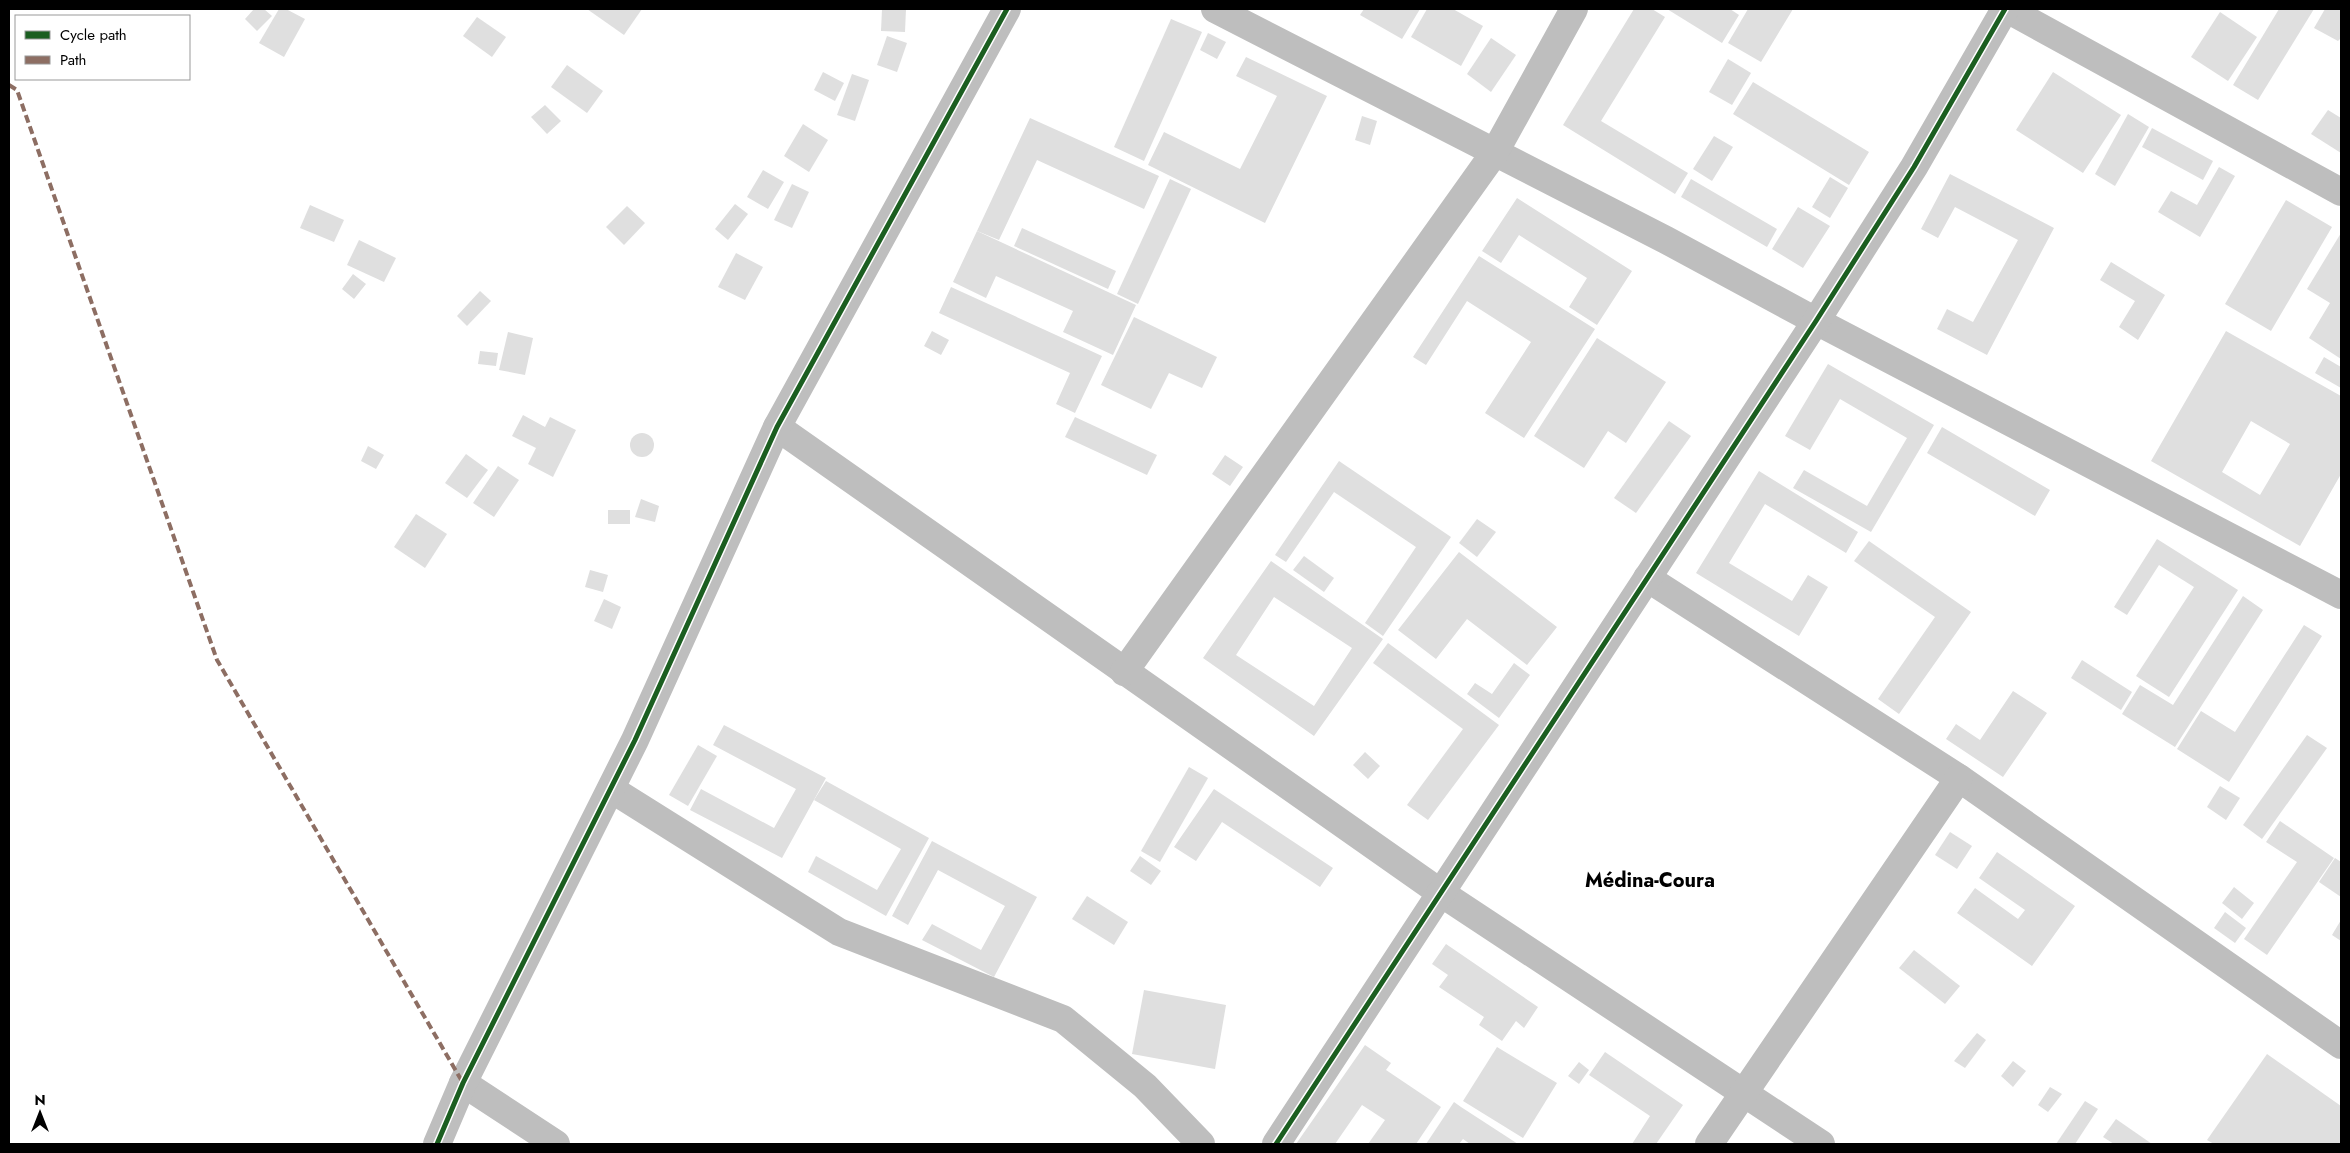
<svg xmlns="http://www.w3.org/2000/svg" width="2350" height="1153" font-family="Jost,sans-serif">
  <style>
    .building { fill: #dfdfdf; fill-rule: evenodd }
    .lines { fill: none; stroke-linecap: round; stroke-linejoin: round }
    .minor { stroke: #bebebe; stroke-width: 28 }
    .quiet { stroke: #8d6e63; stroke-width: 4; stroke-dasharray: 8 4; stroke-linecap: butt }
    .cycleway-casing { stroke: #fff; stroke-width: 8 }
    .cycleway { stroke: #1b5e20; stroke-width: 5 }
    .labels { text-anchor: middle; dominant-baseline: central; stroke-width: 5; stroke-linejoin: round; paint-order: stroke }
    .quarter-label { font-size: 20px; font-weight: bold; fill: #000; stroke: #fff }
  </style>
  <rect width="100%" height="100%" fill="#fff"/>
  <g class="building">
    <polygon points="254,9 264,9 272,16 257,31 245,19"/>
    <polygon points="279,9 286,9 305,19 284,57 259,43"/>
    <polygon points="587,9 642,9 624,35"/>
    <polygon points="882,9 906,9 905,32 881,31"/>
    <polygon points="1364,9 1420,9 1402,39 1360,15"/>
    <polygon points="1427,9 1453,9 1483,26 1461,66 1411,37"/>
    <polygon points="1634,9 1652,9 1665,17 1601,121 1688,173 1675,194 1563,125"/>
    <polygon points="1667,9 1730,9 1739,15 1722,43"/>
    <polygon points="1748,9 1793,9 1761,62 1728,43"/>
    <polygon points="2279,9 2314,9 2258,100 2233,85"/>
    <polygon points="2325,9 2341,9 2341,38 2338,41 2314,28"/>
    <polygon points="2220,12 2257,37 2228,81 2191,57"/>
    <polygon points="477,17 506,37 492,57 463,36"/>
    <polygon points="1171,19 1202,32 1144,161 1114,147"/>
    <polygon points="1208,33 1226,42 1217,59 1200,50"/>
    <polygon points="887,36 907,43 897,72 877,65"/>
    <polygon points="1491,38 1516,55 1491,92 1467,74"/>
    <polygon points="1246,57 1327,96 1265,223 1148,165 1164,132 1240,169 1277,96 1236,76"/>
    <polygon points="1728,59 1751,73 1732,105 1709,92"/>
    <polygon points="567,65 603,91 587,113 551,87"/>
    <polygon points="823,72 844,83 835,101 814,90"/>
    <polygon points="2053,72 2121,115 2083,173 2016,130"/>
    <polygon points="852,74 869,80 855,121 837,115"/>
    <polygon points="1753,82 1869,152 1849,185 1733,114"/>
    <polygon points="545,105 561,121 547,134 531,117"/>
    <polygon points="2328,110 2341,118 2341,153 2311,134"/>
    <polygon points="2128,114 2149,127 2115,186 2095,174"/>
    <polygon points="1362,116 1377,121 1370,145 1355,140"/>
    <polygon points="1030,118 1159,176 1144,209 1037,160 999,240 977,231"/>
    <polygon points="803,124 828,140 809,172 784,156"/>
    <polygon points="2152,128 2213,161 2203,180 2142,147"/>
    <polygon points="1714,136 1733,147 1712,181 1693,169"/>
    <polygon points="2219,167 2235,176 2200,237 2158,212 2171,191 2197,205"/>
    <polygon points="763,170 784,182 768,209 747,197"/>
    <polygon points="1950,174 2054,228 1987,355 1937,329 1947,309 1973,322 2018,240 1955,207 1938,238 1921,229"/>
    <polygon points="1830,177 1848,188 1830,218 1812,207"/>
    <polygon points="1170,179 1191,189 1138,304 1117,294"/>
    <polygon points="1691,179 1777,229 1767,247 1681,197"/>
    <polygon points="792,184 809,192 792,228 774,220"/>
    <polygon points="1517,198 1632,271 1597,325 1569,307 1587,278 1519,235 1501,263 1482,251"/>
    <polygon points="2286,200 2332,227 2271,331 2225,304"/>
    <polygon points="735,204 748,214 728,240 715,229"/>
    <polygon points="310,205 344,220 334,242 300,228"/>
    <polygon points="627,206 645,223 624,245 606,227"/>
    <polygon points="1798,207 1830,226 1803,268 1772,249"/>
    <polygon points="1022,228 1116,271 1108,289 1014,246"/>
    <polygon points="977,231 1136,305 1113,355 1063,332 1073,311 996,276 986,298 953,282"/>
    <polygon points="2341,233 2341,359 2309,338 2330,303 2307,289"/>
    <polygon points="359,240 396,258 384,282 347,265"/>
    <polygon points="736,253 763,267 745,300 718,287"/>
    <polygon points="1479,256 1595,329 1524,438 1485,413 1531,342 1467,301 1426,365 1413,357"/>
    <polygon points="2111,262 2165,295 2138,340 2119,327 2135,301 2100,280"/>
    <polygon points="353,274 366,284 354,299 342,289"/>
    <polygon points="951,287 1102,356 1075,413 1056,404 1070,373 939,313"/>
    <polygon points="480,291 491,301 467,326 457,316"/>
    <polygon points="1134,317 1217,357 1202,388 1169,373 1151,409 1101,385"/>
    <polygon points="932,331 949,340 941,355 924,346"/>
    <path d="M 2226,331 L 2341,396 L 2341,474 L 2300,546 L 2151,461 ZM 2251,421 L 2290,444 L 2260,495 L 2222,472 Z"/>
    <polygon points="508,332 533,338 525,375 499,370"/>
    <polygon points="1597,338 1666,382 1626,443 1608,431 1584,468 1534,436"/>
    <polygon points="480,351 498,353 496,366 478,364"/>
    <polygon points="2324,357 2341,367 2341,388 2315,373"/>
    <polygon points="1828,364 1934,425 1871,532 1793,488 1804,470 1867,506 1907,438 1840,399 1810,450 1785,436"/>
    <polygon points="523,415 545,427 550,417 576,430 553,477 528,464 536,448 512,436"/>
    <polygon points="1075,417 1157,455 1147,475 1065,437"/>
    <polygon points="1669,421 1691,436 1636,513 1614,498"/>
    <polygon points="1942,427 2050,490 2035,516 1927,453"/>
    <circle cx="642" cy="445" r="12"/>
    <polygon points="368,446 384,455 376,469 361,461"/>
    <polygon points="466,454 488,470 467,498 445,483"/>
    <polygon points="1225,455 1243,467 1230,486 1212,474"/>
    <polygon points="1339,461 1451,537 1383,636 1365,623 1416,547 1334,492 1286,562 1275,555"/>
    <polygon points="498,466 519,480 494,517 473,503"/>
    <polygon points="1759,471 1858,532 1846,553 1765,504 1729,563 1792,601 1808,575 1828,587 1799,636 1696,573"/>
    <polygon points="641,499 659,506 655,522 635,517"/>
    <rect x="608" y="510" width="22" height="14"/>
    <polygon points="416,514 447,534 425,568 394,547"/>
    <polygon points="1477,519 1496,532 1477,557 1459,543"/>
    <polygon points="2157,539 2238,590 2169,697 2136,676 2194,587 2159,565 2127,615 2114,607"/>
    <polygon points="1869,541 1971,612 1899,714 1878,699 1935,617 1854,561"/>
    <polygon points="1459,552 1557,627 1527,665 1467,619 1436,659 1398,630"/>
    <polygon points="1304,556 1334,578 1324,592 1293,570"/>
    <path d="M 1271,561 L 1383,639 L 1314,736 L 1203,658 ZM 1274,597 L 1352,648 L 1314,706 L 1236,655 Z"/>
    <polygon points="590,570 608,575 603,592 585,587"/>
    <polygon points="2243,596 2263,610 2175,747 2122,714 2140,685 2173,705"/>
    <polygon points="604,599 621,607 612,629 594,621"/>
    <polygon points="2304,625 2322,636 2229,782 2177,749 2201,711 2235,732"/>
    <polygon points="1388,643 1499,725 1428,820 1407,805 1463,729 1373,663"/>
    <polygon points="2082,660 2132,692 2121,710 2071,678"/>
    <polygon points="1514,663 1530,675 1499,718 1467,694 1475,683 1492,694"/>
    <polygon points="2013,691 2047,713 2003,777 1946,739 1956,724 1980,740"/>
    <polygon points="724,725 826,778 782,858 690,810 701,789 774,828 796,789 713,745"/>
    <polygon points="2307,735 2327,748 2262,839 2243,825"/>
    <polygon points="698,745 717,756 688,806 669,795"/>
    <polygon points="1365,752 1380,766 1368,779 1353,765"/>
    <polygon points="1189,767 1208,778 1160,862 1141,851"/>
    <polygon points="826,781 929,838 886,916 808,872 816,856 877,890 901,849 814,800"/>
    <polygon points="2220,786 2240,798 2226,820 2207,807"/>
    <polygon points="1214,789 1333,868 1320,887 1222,822 1196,861 1174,847"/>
    <polygon points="2280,821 2334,858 2267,955 2244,939 2297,862 2266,842"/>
    <polygon points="1950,832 1972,846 1957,869 1935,855"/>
    <polygon points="932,841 1037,897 994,977 922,940 932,924 981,950 1005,906 938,870 908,925 892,916"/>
    <polygon points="1997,852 2075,906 2032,966 1957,913 1975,888 2018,919 2025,910 1979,878"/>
    <polygon points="1140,856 1161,871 1151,885 1130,871"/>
    <polygon points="2335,858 2341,862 2341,897 2319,882"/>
    <polygon points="2234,887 2254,903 2242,919 2222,903"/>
    <polygon points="1087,896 1128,922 1114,945 1072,919"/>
    <polygon points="2225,912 2246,928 2235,943 2214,928"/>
    <polygon points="2341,920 2341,941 2332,935"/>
    <polygon points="1446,944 1538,1007 1524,1028 1516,1021 1502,1041 1479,1025 1484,1017 1439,987 1448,975 1432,964"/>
    <polygon points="1914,950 1960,986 1945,1004 1899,968"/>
    <polygon points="1144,990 1226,1005 1215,1069 1132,1054"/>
    <polygon points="1977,1033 1986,1040 1965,1068 1954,1061"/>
    <polygon points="1365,1045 1391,1063 1386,1070 1441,1107 1416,1144 1368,1144 1385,1120 1362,1105 1335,1144 1296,1144"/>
    <polygon points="1497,1047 1557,1083 1523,1138 1463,1101"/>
    <polygon points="1605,1052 1683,1105 1656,1144 1632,1144 1650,1116 1589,1075"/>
    <polygon points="2267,1054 2341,1106 2341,1144 2214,1144 2207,1140"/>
    <polygon points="2013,1061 2026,1071 2013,1087 2001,1076"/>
    <polygon points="1579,1062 1589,1070 1579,1084 1568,1076"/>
    <polygon points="2050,1087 2062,1094 2048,1112 2038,1105"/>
    <polygon points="2085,1101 2098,1109 2075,1144 2056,1144"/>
    <polygon points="1454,1102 1461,1107 1518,1144 1470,1144 1463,1139 1459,1144 1426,1144"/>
    <polygon points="2116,1119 2152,1144 2114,1144 2103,1137"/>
  </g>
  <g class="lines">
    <g class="minor">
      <polyline points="1215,9 1666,240 1816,321 2341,595"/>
      <polyline points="2007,9 2341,192"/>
      <polyline points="777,427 1441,893 1821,1144"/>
      <polyline points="1647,578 1959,778 2341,1045"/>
      <polyline points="1124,672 1495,152 1574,9"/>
      <polyline points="611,789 839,932 1063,1019 1145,1086 1201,1144"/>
      <polyline points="463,1083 556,1144"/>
      <polyline points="437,1144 463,1083 635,740 777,427 1007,9"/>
      <polyline points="1276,1144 1816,321 1914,167 2005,9"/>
      <polyline points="1709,1144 1959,778"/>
    </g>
    <polyline class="quiet" points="9,85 17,90 217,660 463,1083"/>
    <defs>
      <g id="cycleway">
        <polyline points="437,1144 463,1083 635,740 777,427 1007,9"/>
        <polyline points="1276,1144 1816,321 1914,167 2005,9"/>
      </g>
    </defs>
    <use href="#cycleway" class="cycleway-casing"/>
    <use href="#cycleway" class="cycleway"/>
  </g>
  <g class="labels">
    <g class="quarter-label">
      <text x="1650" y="880">Médina-Coura</text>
    </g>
  </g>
  <rect width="2350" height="1153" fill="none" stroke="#000000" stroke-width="20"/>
  <rect x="15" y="15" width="175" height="65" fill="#ffffff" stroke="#999999"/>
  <rect x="25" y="31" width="25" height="8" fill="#1b5e20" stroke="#999999"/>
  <text x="60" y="40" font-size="15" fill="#000000">Cycle path</text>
  <rect x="25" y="56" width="25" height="8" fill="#8d6e63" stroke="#999999"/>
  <text x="60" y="65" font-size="15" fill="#000000">Path</text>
  <g transform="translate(40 1113)" stroke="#ffffff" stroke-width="4" paint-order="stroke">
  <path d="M0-4L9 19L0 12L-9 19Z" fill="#000000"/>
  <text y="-8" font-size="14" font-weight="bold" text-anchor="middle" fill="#000000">N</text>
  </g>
</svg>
